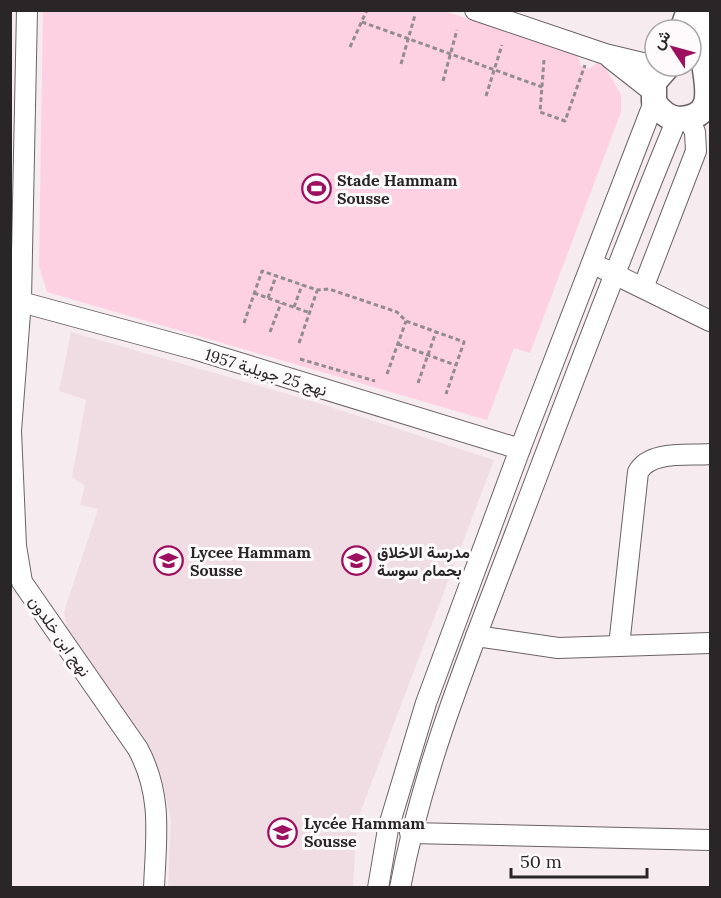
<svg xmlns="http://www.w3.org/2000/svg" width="721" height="898" font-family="Lora,Vazirmatn,serif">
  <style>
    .built { fill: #f0dde4 }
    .green { fill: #fdd1e1 }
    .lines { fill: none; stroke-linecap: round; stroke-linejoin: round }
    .minor-casing { stroke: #6b6265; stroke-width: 22 }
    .major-casing { stroke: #6b6265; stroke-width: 27 }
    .path { stroke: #938b8e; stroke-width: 3; stroke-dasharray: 4.5 3; stroke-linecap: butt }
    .minor { stroke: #fff; stroke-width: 20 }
    .major { stroke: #fff; stroke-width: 24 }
    .labels { text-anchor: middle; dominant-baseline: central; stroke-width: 6; stroke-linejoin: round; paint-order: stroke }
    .poi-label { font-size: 16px; font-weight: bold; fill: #2a2628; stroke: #fffbfc; text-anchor: start }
    .street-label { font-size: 16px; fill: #2a2628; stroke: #fffbfc }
  </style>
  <rect width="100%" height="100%" fill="#f6ebef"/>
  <polygon class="built" points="71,332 315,402 494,460 357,821 353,887 168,887 171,820 161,775 146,743 68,636 64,612 98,509 80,505 85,486 72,477 86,400 59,391"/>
  <polygon class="green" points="43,11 445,11 578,56 581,66 589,69 597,63 604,65 621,95 621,112 530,353 514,348 487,420 47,292 39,266"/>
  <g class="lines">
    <defs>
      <g id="minor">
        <path d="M 27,10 L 21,300 L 11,431 L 16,546 L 22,582 L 138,749 C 163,796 156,837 154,888"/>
        <polyline points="475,10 605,54 655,66"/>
        <polyline points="610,58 652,91"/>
        <polyline points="602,268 710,321"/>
        <polyline points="643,288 696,151 695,132 688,118"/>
        <polyline points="10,299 194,349 520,449"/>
        <polyline points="476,636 558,648 710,643"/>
        <path d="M 620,637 L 638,472 C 650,450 688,456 710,454"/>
        <polyline points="410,833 710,840"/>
        <polyline points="378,888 388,829 426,703 520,449 654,102"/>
        <path d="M 400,888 C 423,765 471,650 515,534 C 568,395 620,256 677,119"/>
      </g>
      <g id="major">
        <polyline points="682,30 689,10"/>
        <path d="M 668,66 L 654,82 L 654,102 C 660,111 668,119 680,119 C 718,117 706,85 704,61 C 703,46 706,33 710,19"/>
      </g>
    </defs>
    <use href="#minor" class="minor-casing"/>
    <use href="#major" class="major-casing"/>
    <g class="path">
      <polyline points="362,22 542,87"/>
      <polyline points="350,47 367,10"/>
      <polyline points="544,60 540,112 565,121 585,65"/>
      <polyline points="401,64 415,15"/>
      <polyline points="443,81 457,30"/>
      <polyline points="486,96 502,45"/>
      <polyline points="254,293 310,313"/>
      <polyline points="268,298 276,276"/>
      <polyline points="294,307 302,285"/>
      <polyline points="244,323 262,271 317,290 329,289 397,312 406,321 464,342 446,394"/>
      <polyline points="270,332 281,303"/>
      <polyline points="299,343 317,291"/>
      <polyline points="398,344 455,365"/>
      <polyline points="300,359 375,381"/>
      <polyline points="387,374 406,321"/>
      <polyline points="418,383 436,332"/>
    </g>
    <use href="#minor" class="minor"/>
    <use href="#major" class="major"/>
  </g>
  <defs>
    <symbol id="stadium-ring" viewBox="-11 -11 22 22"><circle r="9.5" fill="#fffbfc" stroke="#9c105f" stroke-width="1.5"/><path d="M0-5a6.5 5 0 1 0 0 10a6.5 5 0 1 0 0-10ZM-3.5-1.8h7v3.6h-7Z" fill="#9c105f"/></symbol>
    <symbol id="university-ring" viewBox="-11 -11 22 22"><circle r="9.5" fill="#fffbfc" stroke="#9c105f" stroke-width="1.5"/><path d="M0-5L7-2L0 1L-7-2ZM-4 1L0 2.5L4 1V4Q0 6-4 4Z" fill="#9c105f"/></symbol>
    <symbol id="school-ring" viewBox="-11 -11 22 22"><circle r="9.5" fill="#fffbfc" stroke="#9c105f" stroke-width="1.5"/><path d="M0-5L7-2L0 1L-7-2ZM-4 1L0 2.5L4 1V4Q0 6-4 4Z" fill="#9c105f"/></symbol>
  </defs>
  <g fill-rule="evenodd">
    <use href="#stadium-ring" x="300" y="172" width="33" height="33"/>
    <use href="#university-ring" x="152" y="544" width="33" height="33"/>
    <use href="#school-ring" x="340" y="544" width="33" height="33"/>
    <use href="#school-ring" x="266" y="816" width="33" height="33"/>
  </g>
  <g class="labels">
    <g class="poi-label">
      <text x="337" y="180">Stade Hammam<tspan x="337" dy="18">Sousse</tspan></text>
      <text x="190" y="552">Lycee Hammam<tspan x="190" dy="18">Sousse</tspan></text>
      <text x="377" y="552">مدرسة الاخلاق<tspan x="377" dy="18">بحمام سوسة</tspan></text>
      <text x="304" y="823">Lycée Hammam<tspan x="304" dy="18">Sousse</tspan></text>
    </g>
    <g class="street-label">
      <text transform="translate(266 372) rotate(17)">نهج 25 جويلية 1957</text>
      <text transform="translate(60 636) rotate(55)">نهج ابن خلدون</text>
    </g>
  </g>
  <rect width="721" height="898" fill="none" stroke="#2a2628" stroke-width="24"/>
  <g transform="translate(673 48) rotate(306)"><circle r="28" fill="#fffbfc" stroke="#aaa6a7" stroke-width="1.5"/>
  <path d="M0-4.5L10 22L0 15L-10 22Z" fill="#9c105f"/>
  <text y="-9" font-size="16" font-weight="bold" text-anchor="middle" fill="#2a2628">ش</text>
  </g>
  <path d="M511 868v9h136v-9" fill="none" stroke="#2a2628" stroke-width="3"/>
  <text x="520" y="868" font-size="18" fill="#2a2628" stroke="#fffbfc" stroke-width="4.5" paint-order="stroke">50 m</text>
</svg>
